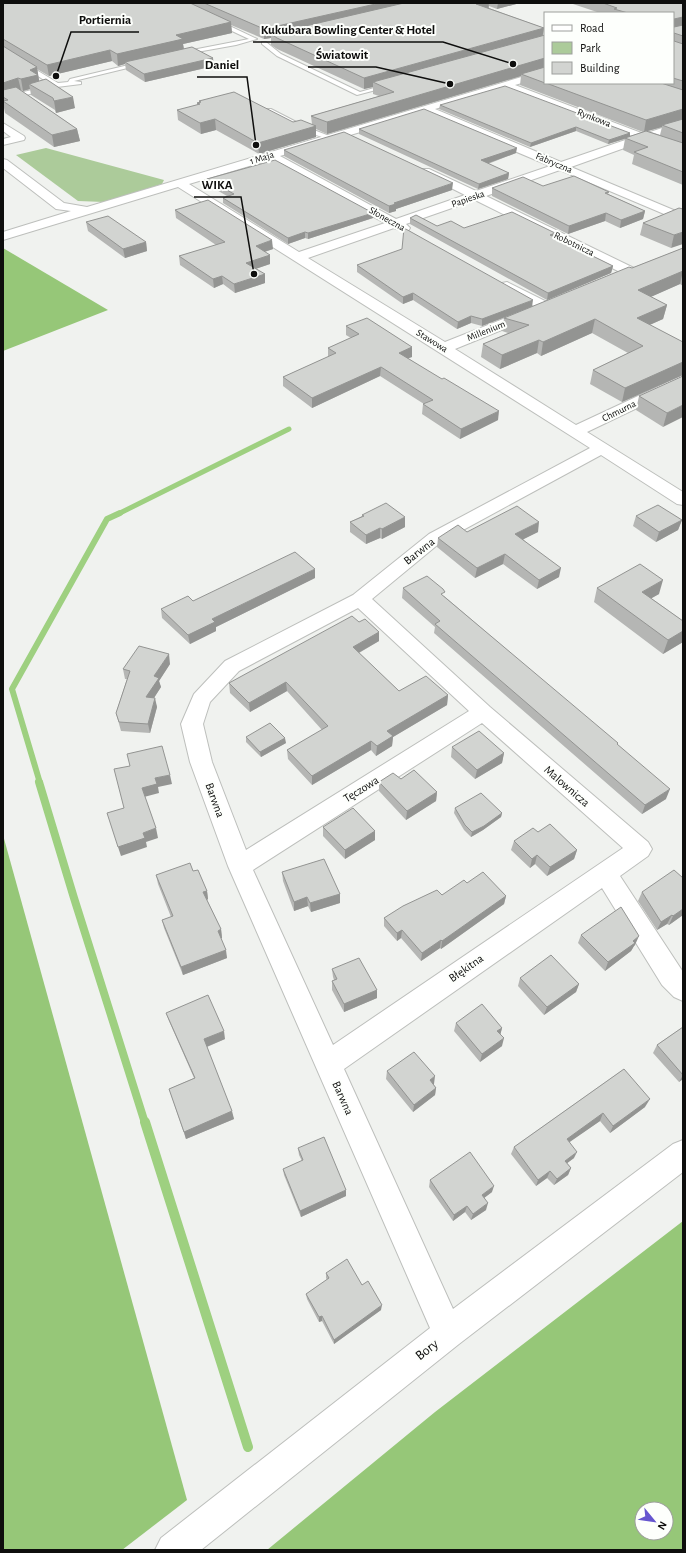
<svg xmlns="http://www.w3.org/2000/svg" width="686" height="1553" font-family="'Alegreya Sans',sans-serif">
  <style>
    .green { fill: #accb9a }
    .forest { fill: #96c778; fill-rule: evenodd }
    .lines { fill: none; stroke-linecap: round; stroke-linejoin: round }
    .stream-far3 { stroke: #9ed080; stroke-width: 5 }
    .stream-far2 { stroke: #9ed080; stroke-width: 6 }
    .stream-far1 { stroke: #9ed080; stroke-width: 8 }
    .stream { stroke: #9ed080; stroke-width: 10 }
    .lane-casing { stroke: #bdbfbc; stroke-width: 2 }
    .street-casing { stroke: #bdbfbc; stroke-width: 2 }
    .lane { fill: #fff; fill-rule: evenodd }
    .street { fill: #fff; fill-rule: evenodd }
    .wall { fill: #b5b6b4; fill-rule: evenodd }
    .shaded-wall { fill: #939492 }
    .building { fill: #d2d4d1; stroke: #939492 }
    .labels { text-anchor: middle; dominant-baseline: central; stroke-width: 4; stroke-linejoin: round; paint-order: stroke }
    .far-street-label { font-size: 10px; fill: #0e0e0d; stroke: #fdfffc }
    .street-label { font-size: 12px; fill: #0e0e0d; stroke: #fdfffc }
    .near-street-label { font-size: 14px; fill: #0e0e0d; stroke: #fdfffc }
    .leader { fill: none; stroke: #0e0e0d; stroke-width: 1.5 }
    .callout-dot { fill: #0e0e0d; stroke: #fdfffc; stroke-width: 1.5 }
    .callout-label { font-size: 13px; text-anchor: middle; font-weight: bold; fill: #0e0e0d; stroke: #fdfffc; stroke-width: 4; stroke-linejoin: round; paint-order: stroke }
  </style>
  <rect width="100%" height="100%" fill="#f0f2ef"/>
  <polygon class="green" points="46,148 164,180 162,184 104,202 78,201 16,155"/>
  <g class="forest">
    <polygon points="3,248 108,310 3,351"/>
    <polygon points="3,835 187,1500 122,1550 3,1550"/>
    <path d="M 683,1221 L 683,1550 L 267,1550 L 435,1412 ZM 642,1509 L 666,1509 L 666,1533 L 642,1533 Z"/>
  </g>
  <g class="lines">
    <polyline class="stream-far3" points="118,514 289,429"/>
    <polyline class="stream-far2" points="40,783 12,689 107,519 120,513"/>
    <polyline class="stream-far1" points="39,782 74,898 145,1123"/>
    <polyline class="stream" points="145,1122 248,1447"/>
    <defs>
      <g id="lane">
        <polygon points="215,21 219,21 257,39 236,45 180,55 179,54 182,52 249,39 215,23"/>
        <polygon points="262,42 266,42 281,54 360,92 388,84 391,86 357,95 277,56 262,44"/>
        <polygon points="3,50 58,83 68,82 70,79 141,62 144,64 74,81 81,82 81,84 57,87 3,101 3,97 52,85 3,54"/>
        <path d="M 267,109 L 271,109 L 306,127 L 332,137 C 323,143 278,117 267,111 Z"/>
      </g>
      <g id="street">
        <path d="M 545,70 L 545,76 L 515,85 L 644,134 L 683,121 L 683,128 L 655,137 L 683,148 L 683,155 L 644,141 L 571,167 L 683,214 L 683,222 L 560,170 L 486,196 L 636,269 L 638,272 L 636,275 L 626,275 L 475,200 L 406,224 L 410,228 L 408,231 L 404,232 L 394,228 L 308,258 L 445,342 L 526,310 L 531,309 L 536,310 L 538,313 L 536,316 L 455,349 L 576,425 L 683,375 L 683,386 L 587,432 L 683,492 L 683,505 L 677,504 L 601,455 L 441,542 L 372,599 L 490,707 L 648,842 L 652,849 L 648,856 L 620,876 L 683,972 L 683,1001 L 674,997 L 662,985 L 602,888 L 344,1069 L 453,1309 L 673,1144 L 683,1140 L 683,1172 L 459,1344 L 201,1550 L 155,1550 L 161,1538 L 430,1328 L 228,866 L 190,762 L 181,724 L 194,694 L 225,661 L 353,595 L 429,534 L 590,448 L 178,187 L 3,240 L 3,232 L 71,211 L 56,209 L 3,168 L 3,159 L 7,160 L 64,203 L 87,207 ZM 505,88 L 634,137 L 561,162 L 435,109 ZM 424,113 L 550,166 L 476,191 L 429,169 L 421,169 L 419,171 L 421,173 L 465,195 L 396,219 L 280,156 ZM 269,160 L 385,223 L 299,252 L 189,184 ZM 358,608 L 469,711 L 246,850 L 212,762 L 203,724 L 210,702 L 239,671 ZM 482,723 L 623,848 L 333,1045 L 253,870 Z"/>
        <polygon points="3,123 24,136 25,138 24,140 3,145 3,139 11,137 3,131"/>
        <polygon points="507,282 551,304 553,307 551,310 546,311 541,310 502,289 500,286 502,283"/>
      </g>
    </defs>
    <use href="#lane" class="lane-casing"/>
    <use href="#street" class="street-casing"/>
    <use href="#lane" class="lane"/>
    <use href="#street" class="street"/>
  </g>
  <g class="wall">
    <path d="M 3,3 L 520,3 L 497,9 L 489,6 L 489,8 L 544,28 L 543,36 L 545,35 L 545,83 L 673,83 L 673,13 L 600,13 L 570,3 L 683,3 L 683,185 L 632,164 L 634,155 L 623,150 L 625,139 L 608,144 L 576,131 L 530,147 L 439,109 L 440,105 L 630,133 L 630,136 L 643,132 L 520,85 L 521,76 L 327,134 L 316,129 L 316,137 L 259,154 L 216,130 L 201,134 L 178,120 L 177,110 L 197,105 L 197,103 L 199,102 L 199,101 L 293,122 L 312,124 L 311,116 L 379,96 L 373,94 L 373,87 L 364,89 L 277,49 L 271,45 L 271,38 L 264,39 L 231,25 L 232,33 L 183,44 L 184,49 L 214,66 L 145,82 L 126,70 L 125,64 L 118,66 L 112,61 L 49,76 L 37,69 L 39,81 L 75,108 L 56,113 L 55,110 L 31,95 L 30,89 L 23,91 L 20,90 L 77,129 L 80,141 L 54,147 L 5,113 L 4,108 L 3,107 ZM 662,127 L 660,135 L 648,131 Z"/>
    <polygon points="359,129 516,153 488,164 509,173 508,179 478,189 359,134"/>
    <polygon points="284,150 452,190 396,209 396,211 389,213 284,156"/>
    <polygon points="207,179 373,218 308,239 305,238 288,244 223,203 223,198 227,196 208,185"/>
    <polygon points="543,186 609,192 608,194 645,211 643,219 620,228 605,221 568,234 492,196 492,188"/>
    <polygon points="683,209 671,248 640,235 643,223"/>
    <polygon points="175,210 273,249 265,252 270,264 255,269 265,274 265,283 235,293 223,284 214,288 180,265 179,256 216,245 176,218"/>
    <polygon points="410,218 437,226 464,228 555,233 554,237 613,266 611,273 547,300 410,224"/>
    <polygon points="86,222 146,242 147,251 125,258 88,231"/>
    <polygon points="683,248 683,286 680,284 650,297 667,305 663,319 649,325 683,342 683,375 622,402 590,384 593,370 628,353 592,333 541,356 537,353 500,369 481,357 483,344 508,333 502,331 504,318 520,311 482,326 471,323 457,329 413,300 403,304 357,272 357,265 532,307"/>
    <polygon points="346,326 412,347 412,357 408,358 498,420 460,439 422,414 423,404 424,404 380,376 312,408 283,386 283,377 328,357 328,348 351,338 346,335"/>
    <polygon points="683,376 663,427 636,410 639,396"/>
    <polygon points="362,515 405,527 382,539 380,538 366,544 350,532 350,522 362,516"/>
    <polygon points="636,516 682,520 678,530 656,542 633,526"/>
    <polygon points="467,532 538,532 523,539 559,577 537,589 503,564 475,578 437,547 438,538"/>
    <polygon points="315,578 216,627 216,631 190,644 162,618 161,609 193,601"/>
    <polygon points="403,588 444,596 618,745 666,799 642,814 434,633 435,627 402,598"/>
    <polygon points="597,588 659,594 651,598 683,621 683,642 663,654 594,602"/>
    <polygon points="359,622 379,632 379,641 359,653 399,691 448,695 447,705 393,737 392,746 376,756 371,750 312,785 288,759 287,750 322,730 287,691 250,712 230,693 229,683"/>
    <polygon points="170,664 159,681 161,687 154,698 157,707 150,733 121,731 116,713 127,679 125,679 123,669"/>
    <polygon points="246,737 286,743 261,757 246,742"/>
    <polygon points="452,747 504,753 502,763 475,779 451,757"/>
    <polygon points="401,779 437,792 436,801 406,820 379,791 379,782"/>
    <polygon points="455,808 502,813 501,817 483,830 471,837 464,830 454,813"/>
    <polygon points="323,827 375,831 375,840 345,859 323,836"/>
    <polygon points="538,832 577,850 574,859 547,876 535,864 530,868 511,850 514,841"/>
    <polygon points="193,871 207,891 208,899 207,900 221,929 222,938 221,938 227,958 183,975 164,928 162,920 171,917 158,884 156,875"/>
    <polygon points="282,872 340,894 340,903 311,912 308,906 294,911 283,881"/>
    <polygon points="683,878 683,915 669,925 667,924 657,930 638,901 642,892"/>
    <polygon points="467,883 506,896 504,904 441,949 440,948 421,961 401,938 397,941 384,926 384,918 442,895"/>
    <polygon points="581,935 635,945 634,946 631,951 605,971 578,943"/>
    <polygon points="332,969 377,990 377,998 344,1012 332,990 332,981 334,980 333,977"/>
    <polygon points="520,978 579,984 576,992 544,1015 518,986"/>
    <polygon points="166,1013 225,1039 207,1047 234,1119 186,1139 169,1089 194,1078 169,1021"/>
    <polygon points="456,1023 502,1028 500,1035 502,1046 480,1062 454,1031"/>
    <polygon points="683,1027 683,1079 679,1082 653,1053 657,1045"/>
    <polygon points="624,1069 645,1107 610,1133 600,1121 569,1142 574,1158 567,1163 571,1168 568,1175 554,1185 547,1178 536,1186 511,1154 514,1147"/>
    <polygon points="387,1071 434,1084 433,1084 436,1088 435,1095 413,1112 386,1079"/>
    <polygon points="298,1148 346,1196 301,1217 284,1175 283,1169 302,1161 299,1155"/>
    <polygon points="430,1180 492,1192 484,1198 486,1210 471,1220 465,1212 453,1221 429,1187"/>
    <polygon points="326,1273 362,1285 381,1310 334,1344 322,1321 319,1322 307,1299 306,1294 327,1280 326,1278"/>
  </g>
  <g class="shaded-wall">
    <polygon points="380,3 426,3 271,34 271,38 264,39 264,29"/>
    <polygon points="479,3 489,3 488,11 476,4"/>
    <polygon points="498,3 520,3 497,9"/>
    <polygon points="683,17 683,27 673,30 674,19"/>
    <polygon points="231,22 232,33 183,44 184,50 125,62 125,64 118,66 117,54 176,35"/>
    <polygon points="544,28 542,39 373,82 373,87 364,89 364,78"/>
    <polygon points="110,50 112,61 49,76 47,65"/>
    <polygon points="213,58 214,66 145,82 144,74"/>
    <polygon points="545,58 545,69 521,74 521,76 327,134 327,122"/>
    <polygon points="37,67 40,86 29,84 30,89 23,91 21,79 30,70"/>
    <polygon points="18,78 21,90 3,95 3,83"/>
    <polygon points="73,97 75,108 56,113 54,101"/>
    <polygon points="683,109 683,120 662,125 662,127 644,132 646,120"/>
    <polygon points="215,119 216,130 201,134 200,123"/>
    <polygon points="316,126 316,137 259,154 258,143"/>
    <polygon points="576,127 576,131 530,147 531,143"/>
    <polygon points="77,129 80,141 54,147 52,135"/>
    <polygon points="630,133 630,137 608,144 609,140"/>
    <polygon points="517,148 516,153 480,166 481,160"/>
    <polygon points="509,173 508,179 478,189 479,184"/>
    <polygon points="453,183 452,190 396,209 396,211 389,213 389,206 394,203"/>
    <polygon points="645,211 643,219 620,228 621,220"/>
    <polygon points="373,213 373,218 308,239 308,233"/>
    <polygon points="606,213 605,221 568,234 569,226"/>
    <polygon points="305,232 305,238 288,244 288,238"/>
    <polygon points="683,232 683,244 671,248 674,235"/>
    <polygon points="555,233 554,240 550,235"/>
    <polygon points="272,240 273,249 257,254 256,246"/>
    <polygon points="146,242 147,251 125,258 123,249"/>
    <polygon points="270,255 270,264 247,272 246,263"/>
    <polygon points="613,266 611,273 547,300 548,293"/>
    <polygon points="683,271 680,284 635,304 638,290"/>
    <polygon points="265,274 265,283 235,293 234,284"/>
    <polygon points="222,276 223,284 214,288 213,279"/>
    <polygon points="413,293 413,300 403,304 403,297"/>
    <polygon points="533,300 532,307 482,326 482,319"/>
    <polygon points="667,305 663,319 634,332 637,318"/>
    <polygon points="471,316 471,323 457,329 458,322"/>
    <polygon points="595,319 592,333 541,356 543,342"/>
    <polygon points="539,340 537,353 500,369 502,355"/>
    <polygon points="412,347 412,357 398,362 399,353"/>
    <polygon points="683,362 683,375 622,402 625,388"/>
    <polygon points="381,367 380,376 312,408 312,398"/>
    <polygon points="683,405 683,417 663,427 667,413"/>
    <polygon points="499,411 498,420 460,439 461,429"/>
    <polygon points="405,517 405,527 382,539 382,529"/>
    <polygon points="682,520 678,530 656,542 659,532"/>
    <polygon points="539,522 538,532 514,544 515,534"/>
    <polygon points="380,528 380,538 366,544 366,535"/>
    <polygon points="505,554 503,564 475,578 477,568"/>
    <polygon points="561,568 559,577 537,589 539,580"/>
    <polygon points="315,569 315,578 216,627 216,631 190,644 188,635 212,619"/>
    <polygon points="663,580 659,594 638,606 642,592"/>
    <polygon points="683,631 683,642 663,654 668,640"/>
    <polygon points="379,632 379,641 353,656 353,647"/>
    <polygon points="169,654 170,664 159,681 161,687 148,707 146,697 154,676"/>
    <polygon points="286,682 287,691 250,712 249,703"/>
    <polygon points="448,695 447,705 393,737 392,746 376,756 377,746 387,731"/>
    <polygon points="155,698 157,707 150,733 148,724"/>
    <polygon points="285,738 286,743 261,757 260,752"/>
    <polygon points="371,741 371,750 312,785 312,776"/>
    <polygon points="504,753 502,763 475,779 477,770"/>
    <polygon points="170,775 172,784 158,787 159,793 144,797 142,788 155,778"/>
    <polygon points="670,789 666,799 642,814 645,805"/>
    <polygon points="437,792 436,801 406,820 407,811"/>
    <polygon points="502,813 501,817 483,830 471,837 472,832"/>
    <polygon points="156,828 158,838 146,842 147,847 121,856 118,847 143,833"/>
    <polygon points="375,831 375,840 345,859 345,850"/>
    <polygon points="577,850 574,859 547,876 550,867"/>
    <polygon points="537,855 535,864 530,868 532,859"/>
    <polygon points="207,891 208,899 205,901 203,892"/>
    <polygon points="340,894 340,903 311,912 310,903"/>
    <polygon points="506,896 504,904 441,949 442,941"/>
    <polygon points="307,897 308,906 294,911 294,902"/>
    <polygon points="683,909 683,915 669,925 673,916"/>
    <polygon points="672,915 667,924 657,930 661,922"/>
    <polygon points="221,929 222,938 219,939 218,931"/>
    <polygon points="402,930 401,938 397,941 397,933"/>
    <polygon points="639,936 635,945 634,946 631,951 605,971 608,962 633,941"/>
    <polygon points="441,940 440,948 421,961 422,953"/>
    <polygon points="226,950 227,958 183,975 181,967"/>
    <polygon points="579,984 576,992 544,1015 547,1007"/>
    <polygon points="377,990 377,998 344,1012 344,1004"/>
    <polygon points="502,1028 500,1036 497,1031"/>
    <polygon points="224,1031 225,1039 206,1047 204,1039"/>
    <polygon points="504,1038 502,1046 480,1062 482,1054"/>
    <polygon points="683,1075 683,1079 679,1082"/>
    <polygon points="435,1076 434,1084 428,1088 430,1080"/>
    <polygon points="436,1088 435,1095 413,1112 414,1105"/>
    <polygon points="650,1099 645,1107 610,1133 613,1126"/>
    <polygon points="232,1111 234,1119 186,1139 184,1132"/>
    <polygon points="603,1113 600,1121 564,1146 567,1139"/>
    <polygon points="577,1152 574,1158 562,1167 565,1161"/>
    <polygon points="571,1168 568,1175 554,1185 557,1179"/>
    <polygon points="550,1171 547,1178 536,1186 538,1180"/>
    <polygon points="494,1186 492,1192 480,1201 482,1195"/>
    <polygon points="346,1190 346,1196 301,1217 300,1211"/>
    <polygon points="488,1203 486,1210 471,1220 473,1214"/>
    <polygon points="467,1206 465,1212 453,1221 454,1215"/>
    <polygon points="382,1305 381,1310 334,1344 334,1340"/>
    <polygon points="322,1316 322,1321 319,1322 319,1317"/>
  </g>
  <g class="building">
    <polygon points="3,3 190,3 231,22 176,35 183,39 117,54 110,50 47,65 3,39"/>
    <polygon points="204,3 380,3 264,29"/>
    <polygon points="404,3 479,3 476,4 544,28 364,78 277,38 271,34"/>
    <polygon points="603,3 683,3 683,17 674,19 674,27 683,25 683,36 674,33 674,41 683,44 683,81 673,78 673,13 628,13 614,9 617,8"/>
    <polygon points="545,35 545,58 327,122 311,116 394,92 373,82"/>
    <polygon points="3,46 37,67 30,70 38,75 21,79 18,78 3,83"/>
    <polygon points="192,47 213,58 144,74 125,62"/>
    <polygon points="545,67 545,83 521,74"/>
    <polygon points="46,79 73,97 54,101 53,98 29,84"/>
    <polygon points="546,83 661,83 683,90 683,109 646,120"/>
    <polygon points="505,86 630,133 609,140 576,127 531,143 440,105"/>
    <polygon points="16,87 77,129 52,135 3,101 8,100 3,97 3,90"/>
    <polygon points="234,92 293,122 301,120 316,126 258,143 215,119 200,123 177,110 200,104 197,103 201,102 199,101"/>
    <polygon points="424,109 517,148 481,160 509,173 479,184 359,129"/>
    <polygon points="683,119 683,133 662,125"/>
    <polygon points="646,131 683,143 683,172 634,152 648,147 625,138"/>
    <polygon points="344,132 453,183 394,203 396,204 389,206 284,150"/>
    <polygon points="275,160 373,213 308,233 305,232 288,238 223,198 234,194 207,179"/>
    <polygon points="574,176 609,192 605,193 645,211 621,220 606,213 569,226 492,188 523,177 543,186"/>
    <polygon points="208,200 272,240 256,246 270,255 246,263 265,274 234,284 222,276 213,279 179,256 225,242 175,210"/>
    <polygon points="679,208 683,209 683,232 674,235 643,223"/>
    <polygon points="512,212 555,233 550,235 613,266 548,293 410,218 416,215 437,226 451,221 464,228"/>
    <polygon points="108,216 146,242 123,249 86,222"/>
    <polygon points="404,228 533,300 482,319 471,316 458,322 413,293 403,297 357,265 402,249"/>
    <polygon points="683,248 683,271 638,290 667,305 637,318 683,342 683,362 625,388 593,370 643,346 595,319 543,342 539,340 502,355 483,344 529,325 504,318 629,267 632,268"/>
    <polygon points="367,318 412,347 399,353 442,379 444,378 499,411 461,429 423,404 433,400 381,367 312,398 283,377 336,353 328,348 359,334 346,326"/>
    <polygon points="683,376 683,405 667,413 639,396"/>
    <polygon points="386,503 405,517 382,529 380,528 366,535 350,522 364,516 362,515"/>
    <polygon points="658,505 682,520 659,532 636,516"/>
    <polygon points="517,506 539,522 515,534 561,568 539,580 505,554 477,568 438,538 458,525 467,532"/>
    <polygon points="295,552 315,569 212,619 215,622 188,635 161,609 188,596 193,601"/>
    <polygon points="640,564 663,580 642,592 683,621 683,631 668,640 597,588"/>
    <polygon points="427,576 443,589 445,592 441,594 618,743 617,744 670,789 645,805 435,624 440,621 403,588"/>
    <polygon points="352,616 359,622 365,619 379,632 353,647 399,691 426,676 448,695 387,731 393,736 377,746 371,741 312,776 287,750 328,726 286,682 249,703 229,683"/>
    <polygon points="139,646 169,654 154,676 159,678 146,697 155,698 148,724 119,722 116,713 130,671 123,669"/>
    <polygon points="270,723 285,738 260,752 246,737"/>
    <polygon points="479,731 504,753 477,770 452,747"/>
    <polygon points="162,746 170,775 155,778 157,784 142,788 156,828 143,833 145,838 118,847 107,813 124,808 114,769 130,766 127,754"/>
    <polygon points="414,770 437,792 407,811 379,782 393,773 401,779"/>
    <polygon points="481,793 502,813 484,826 472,832 465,825 455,808"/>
    <polygon points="353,808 375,831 345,850 323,827"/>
    <polygon points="550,824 577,850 550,867 537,855 532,859 514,841 533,828 538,832"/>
    <polygon points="324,859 340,894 310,903 307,897 294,902 282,872"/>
    <polygon points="190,863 193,871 198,870 207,891 203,892 221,929 218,931 226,950 181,967 162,920 173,916 156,875"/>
    <polygon points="674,870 683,878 683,909 673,916 672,915 661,922 642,892"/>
    <polygon points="483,872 506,896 442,941 441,940 422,953 402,930 397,933 384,918 403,906 437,890 442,895 464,880 467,883"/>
    <polygon points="621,907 639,936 633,941 635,943 608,962 581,935"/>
    <polygon points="551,955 579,984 547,1007 520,978"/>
    <polygon points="359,958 377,990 344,1004 332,981 337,979 332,969"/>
    <polygon points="208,995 224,1031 204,1039 232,1111 184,1132 169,1089 195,1078 166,1013"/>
    <polygon points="482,1004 502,1028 497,1031 504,1038 482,1054 456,1023"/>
    <polygon points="683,1027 683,1075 657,1045"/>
    <polygon points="414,1052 435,1076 430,1080 436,1088 414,1105 387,1071"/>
    <polygon points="624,1069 650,1099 613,1126 603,1113 567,1139 577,1152 565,1161 571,1168 557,1179 550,1171 538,1180 514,1147"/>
    <polygon points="324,1137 346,1190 300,1211 283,1169 303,1160 298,1148"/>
    <polygon points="470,1152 494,1186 482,1195 488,1203 473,1214 467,1206 454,1215 430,1180"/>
    <polygon points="347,1259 362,1285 368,1281 382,1305 334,1340 322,1316 319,1317 306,1294 329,1278 326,1273"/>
  </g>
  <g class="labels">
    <g class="far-street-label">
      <text transform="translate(594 118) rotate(21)">Rynkowa</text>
      <text transform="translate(262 158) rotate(-17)">1 Maja</text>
      <text transform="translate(554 163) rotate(23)">Fabryczna</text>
      <text transform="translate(468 199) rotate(-19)">Papieska</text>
      <text transform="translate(387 219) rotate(29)">Słoneczna</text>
      <text transform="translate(574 244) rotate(26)">Robotnicza</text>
      <text transform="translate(486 331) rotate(-22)">Millenium</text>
      <text transform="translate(432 341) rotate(32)">Stawowa</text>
      <text transform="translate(619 411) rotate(-26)">Chmurna</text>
    </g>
    <g class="street-label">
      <text transform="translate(419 551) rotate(-38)">Barwna</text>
      <text transform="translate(567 786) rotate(41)">Malownicza</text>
      <text transform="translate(361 789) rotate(-32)">Tęczowa</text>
      <text transform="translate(215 800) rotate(70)">Barwna</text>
      <text transform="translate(466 968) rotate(-35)">Błękitna</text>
      <text transform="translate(343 1098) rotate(66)">Barwna</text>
    </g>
    <g class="near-street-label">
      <text transform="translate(427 1350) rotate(-38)">Bory</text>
    </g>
  </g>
  <path class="leader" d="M56 76L71 32H139M513 64L443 42H253M450 84L376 67H308M256 145L247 77H197M254 274L241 197H194"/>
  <g class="callout-dot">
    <circle cx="56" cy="76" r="4"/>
    <circle cx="513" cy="64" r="4"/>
    <circle cx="450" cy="84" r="4"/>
    <circle cx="256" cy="145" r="4"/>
    <circle cx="254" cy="274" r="4"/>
  </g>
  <g class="callout-label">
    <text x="105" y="24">Portiernia</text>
    <text x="348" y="34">Kukubara Bowling Center &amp; Hotel</text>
    <text x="342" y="59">Światowit</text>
    <text x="222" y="69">Daniel</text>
    <text x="217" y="189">WIKA</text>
  </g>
  <rect width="686" height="1553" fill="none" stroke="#0e0e0d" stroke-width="8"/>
  <rect x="544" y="12" width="130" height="72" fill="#fdfffc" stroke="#9d9f9c"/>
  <rect x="552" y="25" width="20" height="6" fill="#ffffff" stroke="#9d9f9c"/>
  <text x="580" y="32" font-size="12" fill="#0e0e0d">Road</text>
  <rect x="552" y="42" width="20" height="12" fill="#accb9a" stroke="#9d9f9c"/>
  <text x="580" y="52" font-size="12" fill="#0e0e0d">Park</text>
  <rect x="552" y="62" width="20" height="12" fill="#d2d4d1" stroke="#9d9f9c"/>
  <text x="580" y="72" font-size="12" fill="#0e0e0d">Building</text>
  <g transform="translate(654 1521) rotate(119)"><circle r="19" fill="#fdfffc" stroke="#9d9f9c"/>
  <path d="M0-3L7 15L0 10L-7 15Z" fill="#6656cf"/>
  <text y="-6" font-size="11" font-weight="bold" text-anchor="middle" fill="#0e0e0d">N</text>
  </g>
</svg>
